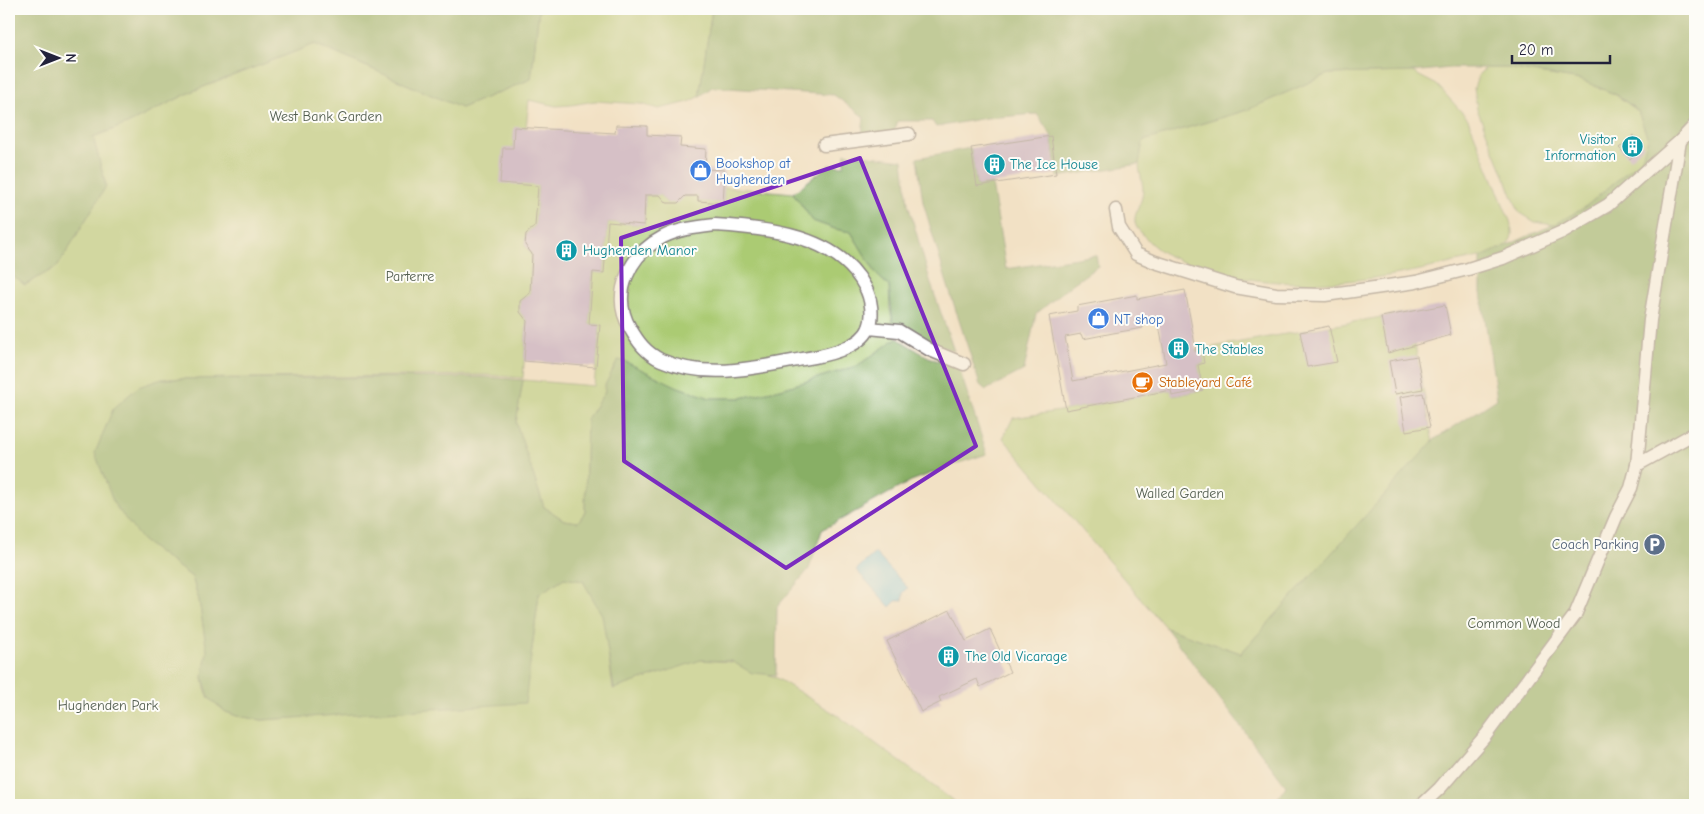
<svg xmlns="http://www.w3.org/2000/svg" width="1704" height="814" font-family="'Comic Neue',sans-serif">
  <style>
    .green { fill: #abcb73; stroke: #667657 }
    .forest { fill: #88af65; stroke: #556850 }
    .water { fill: #6ac4e8; stroke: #467392 }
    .building { fill: #b498c7; fill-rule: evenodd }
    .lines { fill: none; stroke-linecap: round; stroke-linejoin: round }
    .service-casing { stroke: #8a8280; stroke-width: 15 }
    .service { stroke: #fff; stroke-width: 12 }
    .marked { fill: none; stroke: #7b2cbf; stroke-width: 4; stroke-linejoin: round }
    .labels { text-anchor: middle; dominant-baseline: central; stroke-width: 4; stroke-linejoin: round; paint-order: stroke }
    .park-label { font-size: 14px; fill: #525d4f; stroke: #fdfcf7 }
    .culture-label { font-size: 14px; fill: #0d838f; stroke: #fdfcf7; text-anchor: start }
    .shop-label { font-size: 14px; fill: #366cbe; stroke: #fdfcf7; text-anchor: start }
    .food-label { font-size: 14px; fill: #c56008; stroke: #fdfcf7; text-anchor: start }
    .service-label { font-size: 14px; fill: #4e5e75; stroke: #fdfcf7; text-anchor: end }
  </style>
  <rect width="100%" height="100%" fill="#fdfcf7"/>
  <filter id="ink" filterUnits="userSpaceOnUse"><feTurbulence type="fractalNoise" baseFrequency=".02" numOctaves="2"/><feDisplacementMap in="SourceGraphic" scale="10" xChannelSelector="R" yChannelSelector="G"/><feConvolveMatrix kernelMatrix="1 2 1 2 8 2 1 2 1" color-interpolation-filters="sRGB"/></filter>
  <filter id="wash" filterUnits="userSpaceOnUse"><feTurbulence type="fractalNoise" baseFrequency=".0096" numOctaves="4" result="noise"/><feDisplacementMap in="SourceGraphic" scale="20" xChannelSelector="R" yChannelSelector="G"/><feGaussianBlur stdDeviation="1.12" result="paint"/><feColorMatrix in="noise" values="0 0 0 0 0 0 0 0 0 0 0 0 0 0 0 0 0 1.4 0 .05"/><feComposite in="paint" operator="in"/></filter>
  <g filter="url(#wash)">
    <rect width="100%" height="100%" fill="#f2e1c5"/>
    <g class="green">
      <polygon points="539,9 712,9 699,97 689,102 659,109 640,104 595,101 571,105 556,106 529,100 526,128 515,128 513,148 538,186 535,226 526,234 525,245 532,254 530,293 520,301 520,312 527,321 523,378 485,375 162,379 142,540 192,577 199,600 207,651 203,677 205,688 209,698 226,712 237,716 262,720 347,714 531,657 539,594 564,578 583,581 603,615 613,689 699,660 732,662 775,677 837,715 959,805 9,805 9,273 25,285 58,266 106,186 93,137 127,124 193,91 315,44 461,108 531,79"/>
      <polygon points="1486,68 1508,68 1581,80 1616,95 1638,111 1648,139 1642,160 1584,208 1553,225 1535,222 1519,212 1477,109 1474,88 1479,74"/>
      <path d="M 1412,72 L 1437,85 L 1468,119 L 1510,221 C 1512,229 1514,237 1508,243 C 1499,255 1469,259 1455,262 C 1368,284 1269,295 1183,262 C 1165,255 1155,249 1143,235 C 1141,232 1137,229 1136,226 C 1132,215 1140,207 1142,197 C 1145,185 1139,175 1139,163 C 1139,156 1142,148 1143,141 L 1247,110 L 1328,74 Z"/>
      <polygon points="724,187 793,193 813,221 835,229 851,232 877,275 889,286 890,309 897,338 857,366 781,389 741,398 710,398 678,387 605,392 587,419 585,512 578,522 564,520 544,507 516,423 523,380 594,386 600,325 589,324 593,272 604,273 608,222 644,225 645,195 660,195 667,203 685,196 698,196 698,201 723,202"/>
      <polygon points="1409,312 1433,443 1241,653 1166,628 1003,438 1013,418 1066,410 1171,390 1173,396 1203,390 1198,365 1204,363 1202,351 1196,352 1196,350"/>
    </g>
    <g class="forest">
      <polygon points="9,9 539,9 531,79 461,108 315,44 193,91 127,124 93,137 106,186 58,266 25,285 9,273"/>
      <polygon points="712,9 1695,9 1695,805 1273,805 1286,786 1166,628 1241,653 1435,439 1497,399 1481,292 1481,257 1553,225 1584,208 1641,160 1648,139 1638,111 1617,95 1581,80 1508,68 1450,68 1412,72 1328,74 1247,110 1143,141 1139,164 1058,177 1051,135 1037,114 986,118 936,127 932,121 898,121 892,137 862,136 864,117 834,95 712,87 699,97"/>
      <polygon points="971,148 977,186 992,184 1006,269 1096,255 1098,266 1071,285 1036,314 1024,370 986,390 980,385 946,280 923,202 917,158"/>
      <polygon points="845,153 903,160 908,204 931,284 954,351 933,343 902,325 893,324 889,286 877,275 851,232 835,229 813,221 793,193 829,165 844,166"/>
      <path d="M 897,338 C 915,349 936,365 958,365 L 987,454 L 959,463 L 911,481 L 822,530 L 809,569 L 777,607 L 776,675 L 752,673 L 731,661 L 701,660 L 614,689 L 602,615 L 583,581 L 564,578 L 539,594 L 525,703 L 262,720 L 237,716 L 226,712 L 209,698 L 203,677 L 207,651 L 199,600 L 192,577 L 142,540 L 114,504 L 95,453 L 113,409 L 138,387 L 162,379 L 485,377 L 523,380 L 516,423 L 544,507 L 564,520 L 578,522 L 585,512 L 587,419 L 605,392 L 604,387 L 618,360 L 624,361 L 678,387 L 710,398 L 741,398 L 781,389 L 857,366 Z"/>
    </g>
    <polygon class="water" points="875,553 908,588 903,593 903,600 896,601 890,607 856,570"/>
    <g id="blocks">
      <g class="building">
        <polygon points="616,125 647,126 647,135 681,137 680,147 706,149 705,169 725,170 723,203 698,201 698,196 685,196 678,203 667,203 660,195 645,195 644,225 608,222 604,273 593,272 589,324 600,325 596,367 524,361 527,321 520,312 520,301 530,293 532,254 525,245 526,234 535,226 538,186 500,183 503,148 513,148 514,127 615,133"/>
        <polygon points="1634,135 1644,146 1630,159 1619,148"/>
        <polygon points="1051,136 1056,174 977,186 971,148"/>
        <path d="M 1185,290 L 1196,350 L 1196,352 L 1202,351 L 1204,363 L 1198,365 L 1203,390 L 1172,396 L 1171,390 L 1066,410 L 1049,316 L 1077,311 L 1077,306 L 1137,295 L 1137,299 ZM 1158,320 L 1166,363 L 1073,381 L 1065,337 L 1081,334 L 1083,339 L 1113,333 L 1143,328 L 1142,323 Z"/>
        <polygon points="1445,305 1451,335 1388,353 1381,317"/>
        <polygon points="1329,326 1337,362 1307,367 1300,332"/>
        <polygon points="1417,356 1423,389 1395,394 1389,361"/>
        <polygon points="1423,393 1430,427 1406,431 1400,397"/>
        <polygon points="950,610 966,641 990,629 1010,672 980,687 977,679 939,697 941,702 921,712 887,641"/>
      </g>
    </g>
  </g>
  <g filter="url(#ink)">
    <use href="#blocks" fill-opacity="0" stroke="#8a8280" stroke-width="1"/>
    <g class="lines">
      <defs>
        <g id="service">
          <polyline points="824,145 909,134"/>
          <polyline points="1116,210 1119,227 1136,254 1155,262 1235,287 1276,294 1325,295 1416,282 1468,269 1503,258 1562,232 1608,205 1680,141 1695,125"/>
          <path d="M 715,225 C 767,228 838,235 865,287 C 871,298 874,316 869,328 C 860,349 822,356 803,359 C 756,368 706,380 661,360 C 646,353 638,342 630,328 C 610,294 630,254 663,237 C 679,229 698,227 715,225 Z"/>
          <polyline points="869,328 899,331 930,350 964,364"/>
          <polyline points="1637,465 1695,433"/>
          <polyline points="1422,805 1440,788 1486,735 1575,615 1616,517 1631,488 1637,465 1650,320 1680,141"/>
        </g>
      </defs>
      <use href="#service" class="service-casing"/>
      <use href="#service" class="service"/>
    </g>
  </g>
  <path d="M0 0H1704V814H0ZM 860,158 L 976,446 L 786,568 L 624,461 L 621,238 Z" fill="#f2e1c5" fill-opacity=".55" fill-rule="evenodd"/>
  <path class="marked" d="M 860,158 L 976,446 L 786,568 L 624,461 L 621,238 Z"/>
  <defs>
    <symbol id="building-disc" viewBox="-11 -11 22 22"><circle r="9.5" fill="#0f9aa8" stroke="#fdfcf7"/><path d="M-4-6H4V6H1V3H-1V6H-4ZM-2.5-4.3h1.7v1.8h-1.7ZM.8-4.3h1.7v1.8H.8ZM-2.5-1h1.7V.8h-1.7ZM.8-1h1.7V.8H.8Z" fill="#fff"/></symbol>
    <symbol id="shop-disc" viewBox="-11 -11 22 22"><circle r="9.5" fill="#3f7fe0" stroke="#fdfcf7"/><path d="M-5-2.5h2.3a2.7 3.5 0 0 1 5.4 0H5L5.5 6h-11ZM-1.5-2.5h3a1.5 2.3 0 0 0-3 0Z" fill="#fff"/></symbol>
    <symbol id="cafe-disc" viewBox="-11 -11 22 22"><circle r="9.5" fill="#e8710a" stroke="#fdfcf7"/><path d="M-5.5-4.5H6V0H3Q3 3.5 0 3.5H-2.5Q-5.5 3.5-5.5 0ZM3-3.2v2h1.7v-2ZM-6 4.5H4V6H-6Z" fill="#fff"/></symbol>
    <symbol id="parking-disc" viewBox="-11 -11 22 22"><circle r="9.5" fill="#5c6f8a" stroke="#fdfcf7"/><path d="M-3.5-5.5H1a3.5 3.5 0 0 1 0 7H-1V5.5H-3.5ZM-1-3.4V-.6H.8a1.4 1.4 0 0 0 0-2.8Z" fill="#fff"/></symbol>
  </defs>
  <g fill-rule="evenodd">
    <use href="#building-disc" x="1620" y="134" width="25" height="25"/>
    <use href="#building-disc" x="982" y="152" width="25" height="25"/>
    <use href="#shop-disc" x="688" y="158" width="25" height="25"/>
    <use href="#building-disc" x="554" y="238" width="25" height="25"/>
    <use href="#shop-disc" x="1086" y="306" width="25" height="25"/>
    <use href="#building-disc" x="1166" y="336" width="25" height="25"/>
    <use href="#cafe-disc" x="1130" y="370" width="25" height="25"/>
    <use href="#parking-disc" x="1642" y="532" width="25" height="25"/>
    <use href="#building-disc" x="936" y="644" width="25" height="25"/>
  </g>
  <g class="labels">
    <g class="park-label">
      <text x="326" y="116">West Bank Garden</text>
      <text x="410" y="276">Parterre</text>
      <text x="1180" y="493">Walled Garden</text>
      <text x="1514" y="623">Common Wood</text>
      <text x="108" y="705">Hughenden Park</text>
    </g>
    <g class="culture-label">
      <text x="1616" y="139" text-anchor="end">Visitor<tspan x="1616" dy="16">Information</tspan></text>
      <text x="1010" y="164">The Ice House</text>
      <text x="583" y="250">Hughenden Manor</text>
      <text x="1195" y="349">The Stables</text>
      <text x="965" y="656">The Old Vicarage</text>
    </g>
    <g class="shop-label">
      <text x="716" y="163">Bookshop at<tspan x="716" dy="16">Hughenden</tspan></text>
      <text x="1114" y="319">NT shop</text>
    </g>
    <g class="food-label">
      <text x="1159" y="382">Stableyard Café</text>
    </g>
    <g class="service-label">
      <text x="1639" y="544">Coach Parking</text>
    </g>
  </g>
  <rect width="1704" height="814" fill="none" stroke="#fdfcf7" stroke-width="30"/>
  <g transform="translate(58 58) rotate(90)" stroke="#fdfcf7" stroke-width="4" paint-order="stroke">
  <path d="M0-4L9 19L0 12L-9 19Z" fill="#22223b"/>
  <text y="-8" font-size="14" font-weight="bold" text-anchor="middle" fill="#22223b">N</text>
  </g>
  <path d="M1512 55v8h98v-8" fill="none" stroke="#22223b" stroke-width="2.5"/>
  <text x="1519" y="55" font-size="15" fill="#22223b" stroke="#fdfcf7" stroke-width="4" paint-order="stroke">20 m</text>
</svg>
